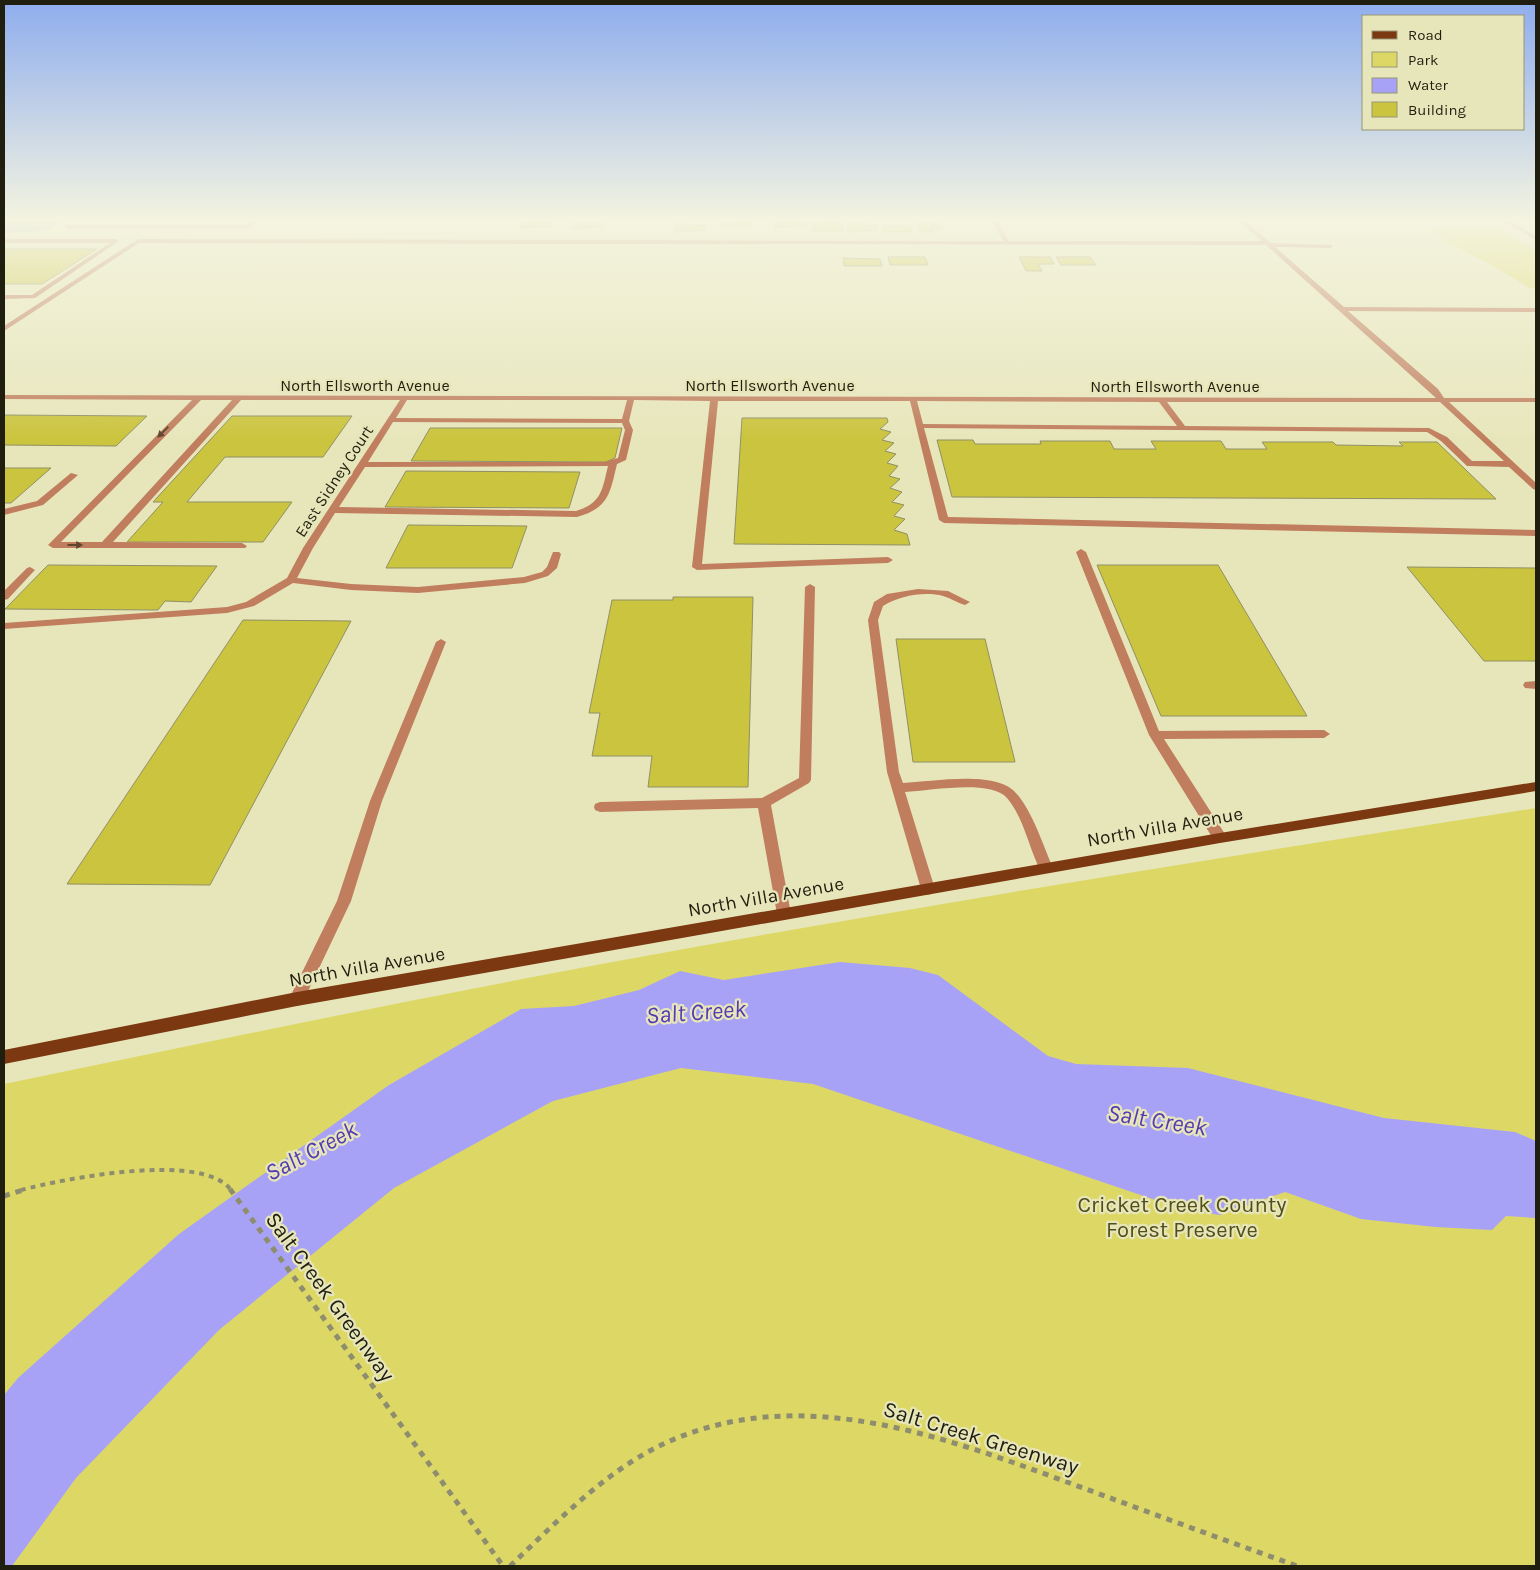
<svg xmlns="http://www.w3.org/2000/svg" width="1540" height="1570" font-family="Karla,sans-serif">
  <style>
    .green { fill: #ddd866 }
    .water { fill: #a8a2f6 }
    .building { fill: #cbc43e; stroke: #908f67 }
    .lines { fill: none; stroke-linecap: round; stroke-linejoin: round }
    .path-far1 { stroke: #8e8d6e; stroke-width: 4; stroke-dasharray: 5 5; stroke-linecap: butt }
    .path { stroke: #8e8d6e; stroke-width: 5; stroke-dasharray: 6 6; stroke-linecap: butt }
    .minor { fill: #c07e5e; fill-rule: evenodd }
    .major { fill: #7c3811; fill-rule: evenodd }
    .oneway { fill: #60452f }
    .labels { text-anchor: middle; dominant-baseline: central; stroke-width: 4.5; stroke-linejoin: round; paint-order: stroke }
    .far-street-label { font-size: 16px; fill: #201f0f; stroke: #e7e6bb }
    .street-label { font-size: 19px; fill: #201f0f; stroke: #e7e6bb }
    .near-park-label { font-size: 22px; fill: #524f1b; stroke: #e7e6bb }
    .near-street-label { font-size: 22px; fill: #201f0f; stroke: #e7e6bb }
    .near-water-label { font-size: 24px; font-style: italic; fill: #543bb3; stroke: #e7e6bb }
  </style>
  <rect width="100%" height="100%" fill="#e7e6bb"/>
  <g class="green">
    <polygon points="1463,227 1497,229 1536,250 1536,289 1528,287 1486,262 1446,242 1434,232 1432,229"/>
    <path d="M 1536,808 L 1536,1566 L 4,1566 L 4,1084 C 208,1042 412,999 618,961 C 923,905 1230,856 1536,808 Z"/>
  </g>
  <g class="water">
    <polygon points="6,220 66,220 45,231 4,233 4,221"/>
    <polygon points="840,962 910,968 938,975 1048,1056 1076,1064 1188,1068 1384,1118 1515,1132 1536,1141 1536,1218 1506,1216 1492,1230 1435,1227 1361,1219 1285,1192 1220,1215 1182,1209 813,1084 681,1068 553,1101 394,1188 219,1330 76,1478 12,1566 4,1566 4,1395 18,1378 179,1234 389,1085 521,1009 574,1006 639,990 680,971 724,980"/>
  </g>
  <g class="building">
    <polygon points="102,220 204,220 100,221"/>
    <polygon points="724,220 752,221 752,226 723,227"/>
    <polygon points="812,220 841,222 843,231 813,231"/>
    <polygon points="525,221 553,221 551,227 520,228"/>
    <polygon points="775,221 804,221 805,226 775,228"/>
    <polygon points="574,222 603,222 601,227 571,229"/>
    <polygon points="847,222 876,225 877,230 848,232"/>
    <polygon points="918,223 940,223 943,229 932,229 934,232 921,232"/>
    <polygon points="677,224 706,225 705,230 675,232"/>
    <polygon points="882,225 910,225 912,232 883,232"/>
    <polygon points="4,249 97,249 42,284 4,284"/>
    <polygon points="888,257 925,257 928,265 890,265"/>
    <polygon points="1019,257 1050,257 1054,264 1038,264 1042,271 1026,271"/>
    <polygon points="1056,257 1090,257 1096,265 1061,265"/>
    <polygon points="843,258 880,259 882,266 844,266"/>
    <polygon points="4,415 147,416 116,446 4,445"/>
    <polygon points="232,416 352,416 323,457 225,457 187,502 292,502 263,542 127,542 163,502 153,502"/>
    <polygon points="742,418 887,418 888,422 880,429 891,432 882,440 894,443 885,451 896,454 887,463 898,466 889,476 900,479 890,488 902,492 892,502 904,505 894,516 905,519 894,530 907,534 910,545 734,544"/>
    <polygon points="430,428 622,428 615,458 606,462 411,461"/>
    <polygon points="937,440 973,440 975,444 1041,444 1040,441 1110,441 1114,449 1156,449 1151,441 1221,441 1226,449 1267,449 1262,442 1333,442 1336,445 1403,446 1399,442 1437,442 1496,499 952,497"/>
    <polygon points="4,468 51,468 11,503 4,503"/>
    <polygon points="406,471 580,472 569,508 385,507"/>
    <polygon points="408,525 527,526 512,568 386,568"/>
    <polygon points="48,565 217,566 191,602 165,601 158,610 5,609"/>
    <polygon points="1097,565 1218,565 1307,716 1161,716"/>
    <polygon points="1407,567 1536,568 1536,661 1484,661"/>
    <polygon points="673,597 753,597 748,787 648,787 652,756 592,756 600,713 589,713 612,600 673,600"/>
    <polygon points="243,620 351,621 210,885 67,884"/>
    <polygon points="896,639 985,639 1015,762 913,762"/>
  </g>
  <g class="lines">
    <path class="path-far1" d="M 21,1190 C 63,1179 202,1151 231,1190"/>
    <g class="path">
      <polyline points="230,1189 503,1566"/>
      <polyline points="4,1196 26,1189"/>
      <path d="M 510,1566 C 560,1519 612,1464 677,1438 C 813,1383 957,1442 1086,1489 C 1156,1515 1227,1541 1297,1566"/>
    </g>
    <g class="minor">
      <polygon points="253,220 259,220 247,229 68,229 65,227 68,225 246,225"/>
      <path d="M 992,220 L 997,220 L 1009,241 L 1262,241 L 1238,220 L 1244,220 L 1271,243 L 1333,245 L 1331,248 L 1275,247 L 1344,307 L 1536,308 L 1536,312 L 1348,311 L 1438,389 L 1444,398 L 1536,398 L 1536,402 L 1449,402 L 1536,483 L 1536,490 L 1533,489 L 1509,467 L 1467,466 L 1441,441 L 1427,432 L 924,428 L 948,517 L 1536,530 L 1536,536 L 944,523 L 939,520 L 910,401 L 718,401 L 702,564 L 888,557 L 893,560 L 888,563 L 697,570 L 692,567 L 710,401 L 634,400 L 629,421 L 633,430 L 626,460 L 617,464 C 610,493 609,508 577,517 L 335,513 L 313,548 L 297,578 L 351,584 L 418,587 L 524,577 L 542,572 L 547,567 L 553,552 L 559,552 L 561,554 L 557,568 L 548,576 L 525,583 L 418,593 L 351,590 L 293,583 L 254,606 L 227,613 L 4,629 L 4,623 L 227,607 L 246,602 L 287,578 L 303,548 L 400,400 L 241,400 L 113,542 L 242,543 L 247,546 L 245,548 L 53,548 L 48,545 L 50,543 L 192,400 L 4,399 L 4,395 L 1436,398 L 1266,245 L 139,243 L 4,331 L 4,326 L 138,239 L 1003,241 ZM 201,400 L 232,400 L 102,542 L 61,542 ZM 407,400 L 627,400 L 622,419 L 396,418 ZM 917,401 L 1159,402 L 1177,426 L 923,424 ZM 1167,402 L 1440,402 L 1504,461 L 1472,461 L 1447,437 L 1429,428 L 1185,426 ZM 393,422 L 622,423 L 625,430 L 618,458 L 604,462 L 368,462 ZM 608,466 C 602,490 602,503 576,511 L 339,507 L 365,467 Z"/>
      <polygon points="1502,220 1508,220 1536,236 1536,240"/>
      <polygon points="4,239 116,239 119,241 35,298 4,299 4,295 32,295 110,243 4,243"/>
      <polygon points="71,473 78,475 43,505 4,515 4,509 37,501"/>
      <polygon points="1081,549 1086,552 1159,731 1324,730 1330,734 1324,738 1164,739 1225,834 1227,838 1225,842 1215,842 1149,735 1076,552"/>
      <polygon points="30,567 35,570 33,572 8,599 4,600 4,591 27,568"/>
      <polygon points="810,584 815,587 811,780 809,783 771,805 791,914 789,918 784,920 779,918 777,914 758,808 600,812 595,810 594,807 595,804 600,802 762,798 799,778 805,587"/>
      <path d="M 918,589 L 948,591 L 970,602 L 965,605 C 957,603 951,598 943,596 C 924,591 899,596 883,606 L 878,620 L 899,772 L 903,783 C 931,782 994,770 1015,792 C 1032,810 1043,845 1053,868 L 1051,872 L 1046,873 L 1041,872 C 1029,849 1024,818 1007,798 C 990,779 930,791 905,792 L 935,889 L 933,893 L 928,895 L 923,893 L 921,889 L 887,772 L 868,620 L 874,602 L 887,594 Z"/>
      <polygon points="441,639 446,642 382,801 351,901 302,1004 297,1006 292,1004 289,999 337,901 370,801 436,642"/>
      <polygon points="1536,681 1536,689 1525,688 1523,685 1525,682"/>
    </g>
    <polygon class="major" points="1536,782 1536,791 1220,843 297,1006 4,1064 4,1050 297,992 1220,833"/>
  </g>
  <defs><path id="oneway-solid" d="M-6-.8H1V-3.2L6.5 0L1 3.2V.8H-6Z" transform="scale(1.25)"/></defs>
  <g class="oneway">
    <use href="#oneway-solid" transform="translate(163 432) rotate(135)"/>
    <use href="#oneway-solid" transform="translate(75 545)"/>
  </g>
  <linearGradient id="sky" x2="0" y2="1"><stop stop-color="#8eadee"/><stop offset="0.5" stop-color="#f4f4e0"/><stop offset="1" stop-color="#f4f4e0" stop-opacity="0"/></linearGradient>
  <rect width="1540" height="440" fill="url(#sky)"/>
  <g class="labels">
    <g class="far-street-label">
      <text x="365" y="385">North Ellsworth Avenue</text>
      <text x="770" y="385">North Ellsworth Avenue</text>
      <text x="1175" y="386">North Ellsworth Avenue</text>
      <text transform="translate(334 481) rotate(-57)">East Sidney Court</text>
    </g>
    <g class="street-label">
      <text transform="translate(1165 827) rotate(-10)">North Villa Avenue</text>
      <text transform="translate(766 897) rotate(-10)">North Villa Avenue</text>
      <text transform="translate(367 967) rotate(-10)">North Villa Avenue</text>
    </g>
    <g class="near-park-label">
      <text x="1182" y="1205">Cricket Creek County<tspan x="1182" dy="25">Forest Preserve</tspan></text>
    </g>
    <g class="near-street-label">
      <text transform="translate(330 1297) rotate(54)">Salt Creek Greenway</text>
      <text transform="translate(981 1438) rotate(17)">Salt Creek Greenway</text>
    </g>
    <g class="near-water-label">
      <text transform="translate(696 1012) rotate(-4)">Salt Creek</text>
      <text transform="translate(1157 1120) rotate(9)">Salt Creek</text>
      <text transform="translate(311 1151) rotate(-28)">Salt Creek</text>
    </g>
  </g>
  <rect width="1540" height="1570" fill="none" stroke="#201f0f" stroke-width="10"/>
  <rect x="1362" y="15" width="162" height="115" fill="#e7e6bb" stroke="#979676"/>
  <rect x="1372" y="31" width="25" height="8" fill="#7c3811" stroke="#979676"/>
  <text x="1408" y="40" font-size="15" fill="#201f0f">Road</text>
  <rect x="1372" y="52" width="25" height="15" fill="#ddd866" stroke="#979676"/>
  <text x="1408" y="65" font-size="15" fill="#201f0f">Park</text>
  <rect x="1372" y="78" width="25" height="15" fill="#a8a2f6" stroke="#979676"/>
  <text x="1408" y="90" font-size="15" fill="#201f0f">Water</text>
  <rect x="1372" y="102" width="25" height="15" fill="#cbc43e" stroke="#979676"/>
  <text x="1408" y="115" font-size="15" fill="#201f0f">Building</text>
</svg>
